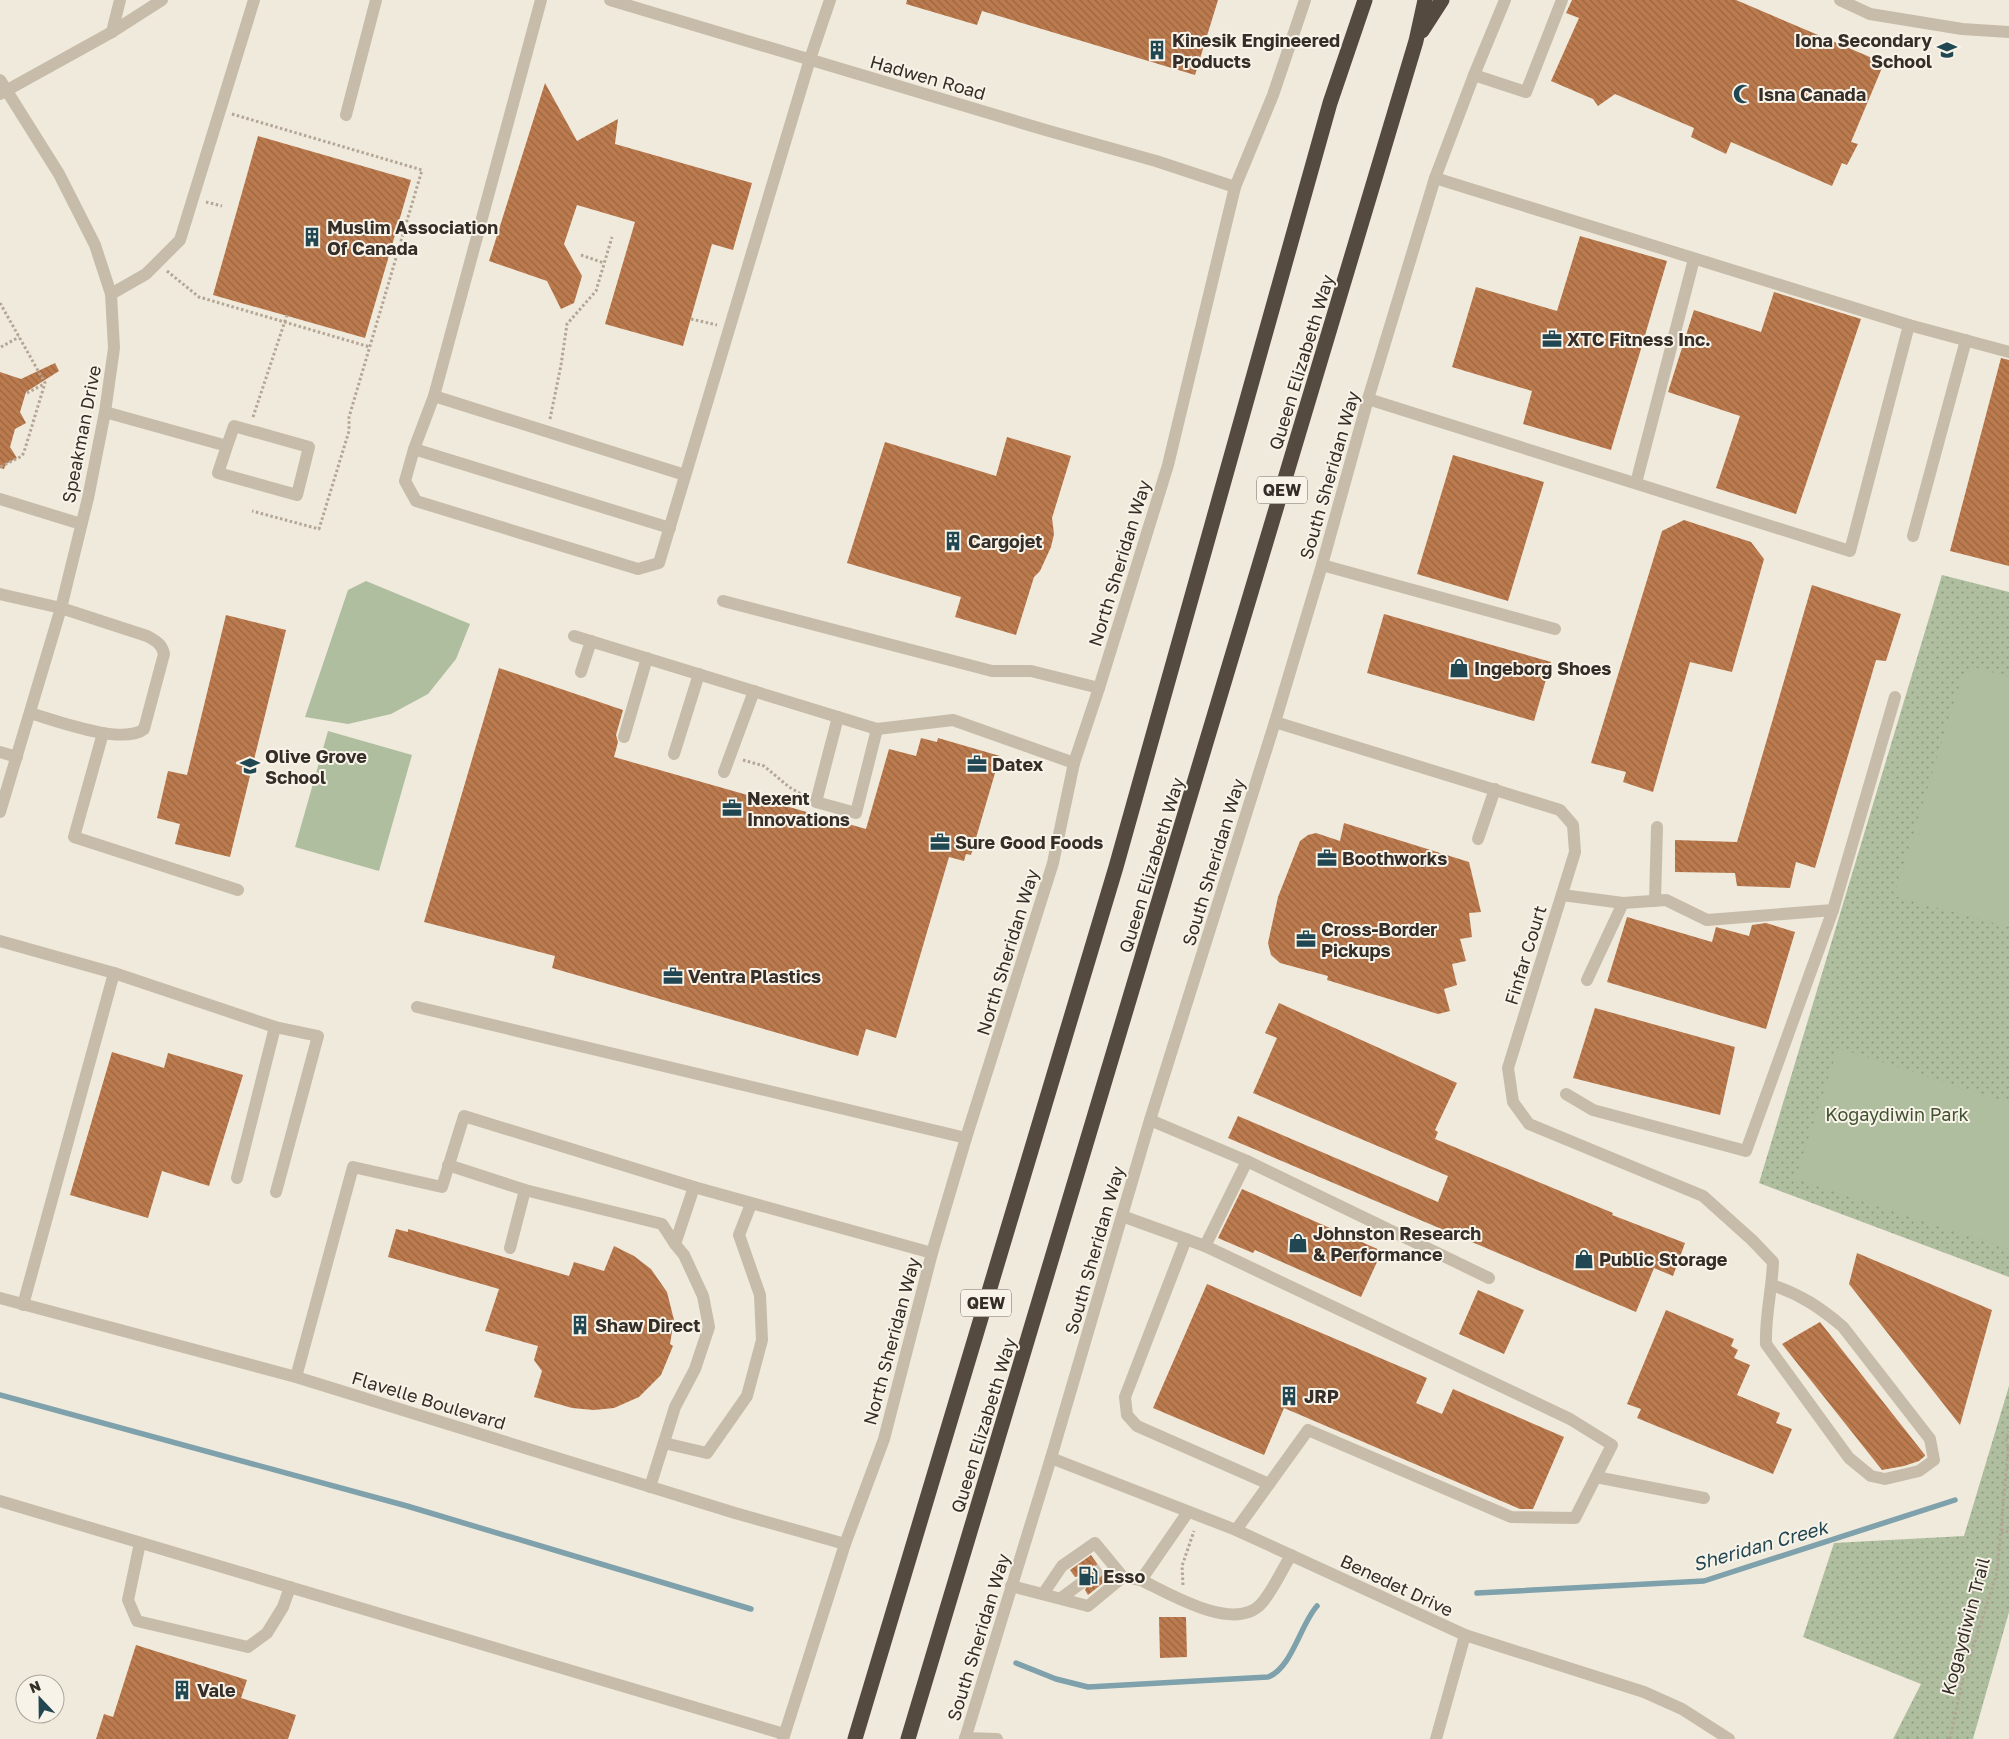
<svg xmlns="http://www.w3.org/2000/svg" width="2009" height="1739" font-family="'Golos Text',sans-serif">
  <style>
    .green { fill: url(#green-dots) }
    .pitch { fill: #aebe9e }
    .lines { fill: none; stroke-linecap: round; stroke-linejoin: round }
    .stream { stroke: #7ea1ab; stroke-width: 5.5 }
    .building { fill: url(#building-back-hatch) }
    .minor-tunnel { stroke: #cbc4b8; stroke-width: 12; stroke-dasharray: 12 6; stroke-linecap: butt }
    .path { stroke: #b3a694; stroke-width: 3; stroke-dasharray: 2.5 2.5; stroke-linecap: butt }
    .minor { stroke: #c7bca9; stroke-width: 12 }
    .highway { stroke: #554a40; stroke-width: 15 }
    .labels { text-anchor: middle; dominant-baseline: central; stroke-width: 4; stroke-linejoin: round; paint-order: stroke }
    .shield { fill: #f8f3e8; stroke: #706962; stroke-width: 1 }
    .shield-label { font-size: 16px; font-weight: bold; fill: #352e28 }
    .poi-label { font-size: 18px; font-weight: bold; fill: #352e28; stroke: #f8f3e8; text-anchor: start }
    .street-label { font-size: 18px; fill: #352e28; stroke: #f8f3e8 }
    .park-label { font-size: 18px; fill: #3f512e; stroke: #f8f3e8 }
    .water-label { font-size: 19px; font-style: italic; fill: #214753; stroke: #f8f3e8 }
  </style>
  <defs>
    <pattern id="green-dots" width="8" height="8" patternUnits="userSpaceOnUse" patternTransform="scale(1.25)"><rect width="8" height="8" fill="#aebe9e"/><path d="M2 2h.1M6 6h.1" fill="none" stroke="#8e9b81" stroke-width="1.8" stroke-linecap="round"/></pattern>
    <pattern id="building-back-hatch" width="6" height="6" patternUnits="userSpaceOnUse" patternTransform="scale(1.25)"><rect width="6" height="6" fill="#bc7b4e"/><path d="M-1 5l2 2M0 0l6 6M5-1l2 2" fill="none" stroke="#9a6541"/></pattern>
  </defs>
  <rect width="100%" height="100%" fill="#f0eadc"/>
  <g class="green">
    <polygon points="1942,575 2009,592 2009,1277 1759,1183"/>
    <polygon points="2009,1386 2009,1612 1973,1739 1893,1739 1921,1684 1803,1637 1834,1543 1964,1536"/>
  </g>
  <g class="pitch">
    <polygon points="366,581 470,624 456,659 428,694 391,714 348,724 305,717 348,590"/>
    <polygon points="1977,668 2009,677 2009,927 1894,896 1963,675"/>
    <polygon points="328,731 412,755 379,871 295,847"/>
    <polygon points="1838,1048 2009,1103 2009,1249 1795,1179"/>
  </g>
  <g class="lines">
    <g class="stream">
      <polyline points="0,1395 407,1506 751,1609"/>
      <polyline points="1477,1593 1704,1581 1955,1500"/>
      <path d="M 1016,1663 L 1056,1679 L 1088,1687 L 1268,1677 C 1292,1668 1300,1625 1317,1606"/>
    </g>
  </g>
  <g class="building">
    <polygon points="907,0 1218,0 1195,75 982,11 977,25 906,4"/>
    <polygon points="1572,0 1736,0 1884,63 1851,142 1858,144 1847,165 1842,163 1832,186 1731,142 1726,154 1691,137 1694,128 1615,94 1598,106 1593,99 1551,81 1579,18 1566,13"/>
    <polygon points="545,83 577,141 618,119 615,144 752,183 733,250 712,244 683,346 605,324 635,222 577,205 564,244 582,276 574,303 561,309 547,281 489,261"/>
    <polygon points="258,136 411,180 365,338 213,295"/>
    <polygon points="1580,236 1667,261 1611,450 1523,424 1532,391 1452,367 1476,287 1557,311"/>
    <polygon points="1774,292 1861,319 1796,514 1716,488 1740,416 1668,392 1694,310 1761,332"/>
    <polygon points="2001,358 2009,360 2009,566 1950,551"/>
    <polygon points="55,363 59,371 26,392 20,412 26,423 15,429 10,447 17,458 6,464 4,469 0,468 0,372 21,379"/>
    <polygon points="1007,437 1071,456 1052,518 1054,534 1051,547 1040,571 1034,577 1016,635 955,617 961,597 847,563 885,442 996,476"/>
    <polygon points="1453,455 1544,482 1508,601 1417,574"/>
    <polygon points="1684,520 1751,542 1764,559 1732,672 1690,662 1653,792 1623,782 1626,772 1591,763 1662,531"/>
    <polygon points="1812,585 1901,614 1886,661 1876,660 1815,868 1796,862 1790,888 1737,886 1735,873 1675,872 1675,840 1737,842"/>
    <polygon points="1384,614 1551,662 1534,721 1367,673"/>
    <polygon points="226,615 286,630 230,857 175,844 180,824 157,818 168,771 187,775"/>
    <polygon points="499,668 623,710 616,735 618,742 614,757 866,829 889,749 916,756 921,738 937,742 938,738 1000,756 971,855 966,854 964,861 949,857 896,1038 866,1029 858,1056 552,968 555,956 424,922"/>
    <polygon points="1344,823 1469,862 1481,912 1469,913 1472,937 1460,939 1466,961 1452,964 1457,985 1444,989 1450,1011 1438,1014 1327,980 1328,976 1280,963 1271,955 1268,943 1278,897 1300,841 1308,835 1316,833 1340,841"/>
    <polygon points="1627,917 1712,942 1716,927 1749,936 1752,925 1766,923 1795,932 1766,1029 1607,982"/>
    <polygon points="1279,1003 1457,1083 1435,1130 1438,1132 1435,1139 1613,1213 1612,1215 1685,1243 1673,1276 1654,1268 1636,1312 1228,1138 1238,1116 1438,1202 1448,1176 1253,1093 1277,1038 1265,1033"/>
    <polygon points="1595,1008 1735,1047 1720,1115 1573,1078"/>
    <polygon points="112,1052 164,1068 168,1053 243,1075 209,1186 162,1171 148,1218 70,1195"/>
    <polygon points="1242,1189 1382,1251 1361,1297 1255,1250 1253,1253 1218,1238"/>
    <polygon points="396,1229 408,1232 408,1229 569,1276 574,1262 604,1271 614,1246 634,1256 651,1269 667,1292 674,1320 670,1344 673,1346 661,1375 639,1397 614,1408 594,1410 572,1408 534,1397 542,1371 534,1360 538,1346 485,1331 499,1289 388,1257"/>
    <polygon points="1857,1253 1992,1310 1960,1425 1849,1284"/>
    <polygon points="1207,1284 1427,1378 1416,1403 1442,1414 1453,1389 1564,1437 1533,1509 1520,1509 1284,1408 1264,1455 1153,1408"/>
    <polygon points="1478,1290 1524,1310 1504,1354 1459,1334"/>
    <polygon points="1666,1310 1734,1339 1731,1346 1738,1350 1734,1358 1750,1365 1737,1395 1780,1413 1776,1423 1792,1429 1773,1474 1637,1418 1641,1409 1627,1404"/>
    <polygon points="1820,1322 1925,1455 1925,1456 1919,1461 1904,1466 1882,1470 1782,1344"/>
    <polygon points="1091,1555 1108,1579 1088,1595 1085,1590 1088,1584 1086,1579 1080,1576 1075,1577 1070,1570"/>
    <polygon points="1159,1617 1186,1617 1187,1657 1160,1658"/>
    <polygon points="136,1645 247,1680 241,1698 296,1715 288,1739 96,1739 104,1714 113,1717"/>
  </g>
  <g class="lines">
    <polyline class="minor-tunnel" points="1080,1584 1101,1569"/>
    <g class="path">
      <polyline points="232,114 422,170 349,417 349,431 319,529 252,511"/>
      <polyline points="206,202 222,206"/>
      <polyline points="581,255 604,263"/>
      <polyline points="167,271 199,297 370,347"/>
      <polyline points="0,303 45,383 24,452 22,456 0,467"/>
      <polyline points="691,319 717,325"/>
      <polyline points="1,347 19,337"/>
      <polyline points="27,393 44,384"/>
      <polyline points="253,417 287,315"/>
      <polyline points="550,419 561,365 567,324 596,291 612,237"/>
      <polyline points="743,760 764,766 789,787 803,795"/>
      <polyline points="2001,1530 2009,1532"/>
      <polyline points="1183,1585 1182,1566 1194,1531"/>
      <polyline points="1950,1739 1963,1678 1997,1573 2008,1451 2006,1439 2009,1431"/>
    </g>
    <g class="minor">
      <polyline points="541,0 434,396 414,449 405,481 416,501 638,569 659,563 810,59 830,0"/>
      <polyline points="610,0 1049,131 1156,161 1235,187"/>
      <polyline points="1840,0 1870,14 1962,29 2009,32"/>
      <polyline points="112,32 120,0"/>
      <polyline points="1474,75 1526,92 1562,0"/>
      <polyline points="0,80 59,174 95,245 111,294 114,348 105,412 88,498 61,608 0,812"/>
      <polyline points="0,94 112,32 162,0"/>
      <polyline points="346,115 376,0"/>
      <polyline points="1435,178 1909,325 2009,352"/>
      <polyline points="111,294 146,274 180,240 254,0"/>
      <polyline points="434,396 685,475"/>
      <polyline points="1368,399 1850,551 1909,325"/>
      <polyline points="105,412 227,446 234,426 309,447 297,495 218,473 227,446"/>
      <polyline points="414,449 670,528"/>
      <polyline points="1636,483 1694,259"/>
      <polyline points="0,499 81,524"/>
      <polyline points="1913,536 1966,340"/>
      <polyline points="1322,565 1555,629"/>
      <path d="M 0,594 L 61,608 L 147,636 C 156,641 162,644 164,654 L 144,729 C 123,746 54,720 30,713"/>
      <polyline points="723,601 992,671 1031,671 1099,688"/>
      <polyline points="574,636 877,729 953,720 1074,763"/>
      <polyline points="581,672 591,641"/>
      <polyline points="838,717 816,802 856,813 877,729"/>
      <path d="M 1275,722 L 1560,810 L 1573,825 L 1575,852 L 1508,1068 L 1513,1102 L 1529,1124 L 1703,1196 L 1752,1240 L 1773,1262 C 1772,1291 1765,1315 1766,1344 L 1849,1458 L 1871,1476 L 1885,1479 L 1919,1471 L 1934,1460 L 1930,1439 L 1843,1327 C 1821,1308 1800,1294 1772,1285"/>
      <polyline points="103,733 74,837 238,890"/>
      <polyline points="624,737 647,658"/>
      <polyline points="0,752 17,757"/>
      <polyline points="674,754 699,674"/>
      <polyline points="724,772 754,691"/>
      <polyline points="1478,839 1495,789"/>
      <polyline points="1562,895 1623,903 1666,900 1707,920 1833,910 1895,697"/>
      <polyline points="1655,901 1657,827"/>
      <polyline points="0,941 114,973 275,1027 318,1036 276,1192"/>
      <polyline points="1587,980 1623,903"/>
      <polyline points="417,1007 966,1138"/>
      <polyline points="1566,1094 1593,1110 1746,1151 1833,910"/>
      <polyline points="1150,1120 1247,1161 1489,1278"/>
      <polyline points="448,1165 525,1190 662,1224 675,1244 684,1255 703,1296 709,1327 695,1369 675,1407 650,1487"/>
      <polyline points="237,1178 275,1027"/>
      <polyline points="1122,1216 1205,1246 1570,1419 1612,1445 1575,1518 1511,1517 1308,1430 1236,1530"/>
      <polyline points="1186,1239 1125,1397 1127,1415 1137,1426 1269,1484"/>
      <polyline points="675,1244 694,1187"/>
      <polyline points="1205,1246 1247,1161"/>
      <polyline points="510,1248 525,1190"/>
      <polyline points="0,1298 296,1377 735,1513 845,1544"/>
      <polyline points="23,1305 114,973"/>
      <polyline points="296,1377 353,1167 442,1187 464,1116 694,1187 932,1253"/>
      <polyline points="664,1443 707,1453 747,1396 762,1340 760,1295 739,1235 751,1204"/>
      <polyline points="1051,1458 1236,1530 1465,1635 1644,1692 1682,1709 1729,1739"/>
      <polyline points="1596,1477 1704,1498"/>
      <polyline points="0,1501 784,1734"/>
      <path d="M 1188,1512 L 1141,1580 C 1170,1594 1234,1633 1261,1604 C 1272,1592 1282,1570 1291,1555"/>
      <polyline points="140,1543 128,1600 137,1621 248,1647 267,1633 283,1607 290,1587"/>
      <polyline points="1011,1586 1088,1606 1123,1577"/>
      <polyline points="1043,1594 1062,1566 1095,1543 1123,1577 1141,1580"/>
      <polyline points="1061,1598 1080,1584"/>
      <polyline points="965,1738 997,1739"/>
      <polyline points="783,1739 845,1544 884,1439 932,1253 966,1138 1053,863 1074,763 1099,688 1168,465 1235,187 1273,95 1305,0"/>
      <polyline points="965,1739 1051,1458 1150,1120 1275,722 1322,565 1368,399 1435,178 1474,75 1505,0"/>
      <polyline points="1436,1739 1465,1635"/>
    </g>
    <g class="highway">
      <polyline points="1422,31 1442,0"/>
      <polyline points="855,1739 1116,867 1330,103 1365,0"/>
      <polyline points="908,1739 1416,41 1425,0"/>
    </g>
  </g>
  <defs>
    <symbol id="building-bare" viewBox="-9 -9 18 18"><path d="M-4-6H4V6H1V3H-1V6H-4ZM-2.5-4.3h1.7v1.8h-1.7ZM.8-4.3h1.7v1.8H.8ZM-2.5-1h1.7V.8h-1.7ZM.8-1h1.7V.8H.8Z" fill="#214753" stroke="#f8f3e8" stroke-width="2.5" paint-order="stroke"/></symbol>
    <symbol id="school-bare" viewBox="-9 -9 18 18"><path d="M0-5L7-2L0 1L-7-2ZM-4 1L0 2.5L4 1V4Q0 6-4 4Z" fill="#214753" stroke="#f8f3e8" stroke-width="2.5" paint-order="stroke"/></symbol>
    <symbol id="mosque-bare" viewBox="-9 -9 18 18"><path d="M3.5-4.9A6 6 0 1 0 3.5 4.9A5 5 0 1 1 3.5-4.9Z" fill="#214753" stroke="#f8f3e8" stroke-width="2.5" paint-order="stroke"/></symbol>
    <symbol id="office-bare" viewBox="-9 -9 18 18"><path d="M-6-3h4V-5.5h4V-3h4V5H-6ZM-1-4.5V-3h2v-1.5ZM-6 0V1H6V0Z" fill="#214753" stroke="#f8f3e8" stroke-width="2.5" paint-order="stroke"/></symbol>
    <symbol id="shop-bare" viewBox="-9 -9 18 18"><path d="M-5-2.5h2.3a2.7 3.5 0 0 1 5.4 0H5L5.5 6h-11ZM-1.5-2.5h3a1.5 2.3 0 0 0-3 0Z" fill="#214753" stroke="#f8f3e8" stroke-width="2.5" paint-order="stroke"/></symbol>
    <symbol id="fuel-bare" viewBox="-9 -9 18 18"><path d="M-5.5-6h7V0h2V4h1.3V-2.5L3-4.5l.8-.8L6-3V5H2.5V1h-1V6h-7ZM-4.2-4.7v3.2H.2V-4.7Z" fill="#214753" stroke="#f8f3e8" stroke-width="2.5" paint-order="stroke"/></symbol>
  </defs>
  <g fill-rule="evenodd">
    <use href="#building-bare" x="1143" y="36" width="28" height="28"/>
    <use href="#school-bare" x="1933" y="36" width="28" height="28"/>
    <use href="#mosque-bare" x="1729" y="80" width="28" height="28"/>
    <use href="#building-bare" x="298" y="223" width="28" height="28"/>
    <use href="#office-bare" x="1538" y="325" width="28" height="28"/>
    <use href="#building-bare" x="939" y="527" width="28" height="28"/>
    <use href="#shop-bare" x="1445" y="654" width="28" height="28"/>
    <use href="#office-bare" x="963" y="750" width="28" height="28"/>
    <use href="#school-bare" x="236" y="752" width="28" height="28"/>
    <use href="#office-bare" x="718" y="794" width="28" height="28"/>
    <use href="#office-bare" x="926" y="828" width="28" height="28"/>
    <use href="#office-bare" x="1313" y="844" width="28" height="28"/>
    <use href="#office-bare" x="1292" y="925" width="28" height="28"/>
    <use href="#office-bare" x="659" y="962" width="28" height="28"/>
    <use href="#shop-bare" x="1284" y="1229" width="28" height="28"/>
    <use href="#shop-bare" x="1570" y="1245" width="28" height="28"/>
    <use href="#building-bare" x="566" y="1311" width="28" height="28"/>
    <use href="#building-bare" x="1275" y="1382" width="28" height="28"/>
    <use href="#fuel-bare" x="1074" y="1562" width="28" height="28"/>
    <use href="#building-bare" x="168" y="1676" width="28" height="28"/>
  </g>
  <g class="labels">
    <g class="shield">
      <rect x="1257" y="476.5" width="50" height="27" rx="4"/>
      <rect x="961" y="1289.5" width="50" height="27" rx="4"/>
    </g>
    <g class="shield-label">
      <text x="1282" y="490">QEW</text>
      <text x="986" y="1303">QEW</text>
    </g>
    <g class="poi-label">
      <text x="1172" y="40">Kinesik Engineered<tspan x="1172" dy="21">Products</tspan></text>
      <text x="1932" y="40" text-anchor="end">Iona Secondary<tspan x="1932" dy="21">School</tspan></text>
      <text x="1758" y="94">Isna Canada</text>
      <text x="327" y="227">Muslim Association<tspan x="327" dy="21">Of Canada</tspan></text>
      <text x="1567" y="339">XTC Fitness Inc.</text>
      <text x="968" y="541">Cargojet</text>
      <text x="1474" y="668">Ingeborg Shoes</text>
      <text x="265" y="756">Olive Grove<tspan x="265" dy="21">School</tspan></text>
      <text x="992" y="764">Datex</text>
      <text x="747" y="798">Nexent<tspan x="747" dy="21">Innovations</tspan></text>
      <text x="955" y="842">Sure Good Foods</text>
      <text x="1342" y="858">Boothworks</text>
      <text x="1321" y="929">Cross-Border<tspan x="1321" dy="21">Pickups</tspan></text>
      <text x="688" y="976">Ventra Plastics</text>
      <text x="1313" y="1233">Johnston Research<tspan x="1313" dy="21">&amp; Performance</tspan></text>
      <text x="1599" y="1259">Public Storage</text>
      <text x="595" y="1325">Shaw Direct</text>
      <text x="1304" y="1396">JRP</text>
      <text x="1103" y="1576">Esso</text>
      <text x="197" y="1690">Vale</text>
    </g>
    <g class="street-label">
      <text transform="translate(928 77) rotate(16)">Hadwen Road</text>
      <text transform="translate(1301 362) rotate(-73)">Queen Elizabeth Way</text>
      <text transform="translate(81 434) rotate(-79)">Speakman Drive</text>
      <text transform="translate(1329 475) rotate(-74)">South Sheridan Way</text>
      <text transform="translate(1119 563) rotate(-73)">North Sheridan Way</text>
      <text transform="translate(1213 862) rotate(-73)">South Sheridan Way</text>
      <text transform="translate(1151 865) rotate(-73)">Queen Elizabeth Way</text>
      <text transform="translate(1007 952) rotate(-73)">North Sheridan Way</text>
      <text transform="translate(1525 955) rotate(-73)">Finfar Court</text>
      <text transform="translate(1094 1250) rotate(-74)">South Sheridan Way</text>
      <text transform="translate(891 1341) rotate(-75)">North Sheridan Way</text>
      <text transform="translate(429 1400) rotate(17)">Flavelle Boulevard</text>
      <text transform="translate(983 1425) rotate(-73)">Queen Elizabeth Way</text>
      <text transform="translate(1397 1585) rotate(25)">Benedet Drive</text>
      <text transform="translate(1965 1626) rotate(-75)">Kogaydiwin Trail</text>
      <text transform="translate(978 1637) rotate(-73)">South Sheridan Way</text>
    </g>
    <g class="park-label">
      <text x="1897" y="1114">Kogaydiwin Park</text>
    </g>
    <g class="water-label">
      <text transform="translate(1760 1545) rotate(-16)">Sheridan Creek</text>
    </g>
  </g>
  <g transform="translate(40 1699) rotate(338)"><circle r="24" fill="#f8f3e8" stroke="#aaa49b"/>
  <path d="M0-4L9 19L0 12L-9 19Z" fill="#214753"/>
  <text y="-8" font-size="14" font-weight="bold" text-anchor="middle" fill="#352e28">N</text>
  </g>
</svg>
